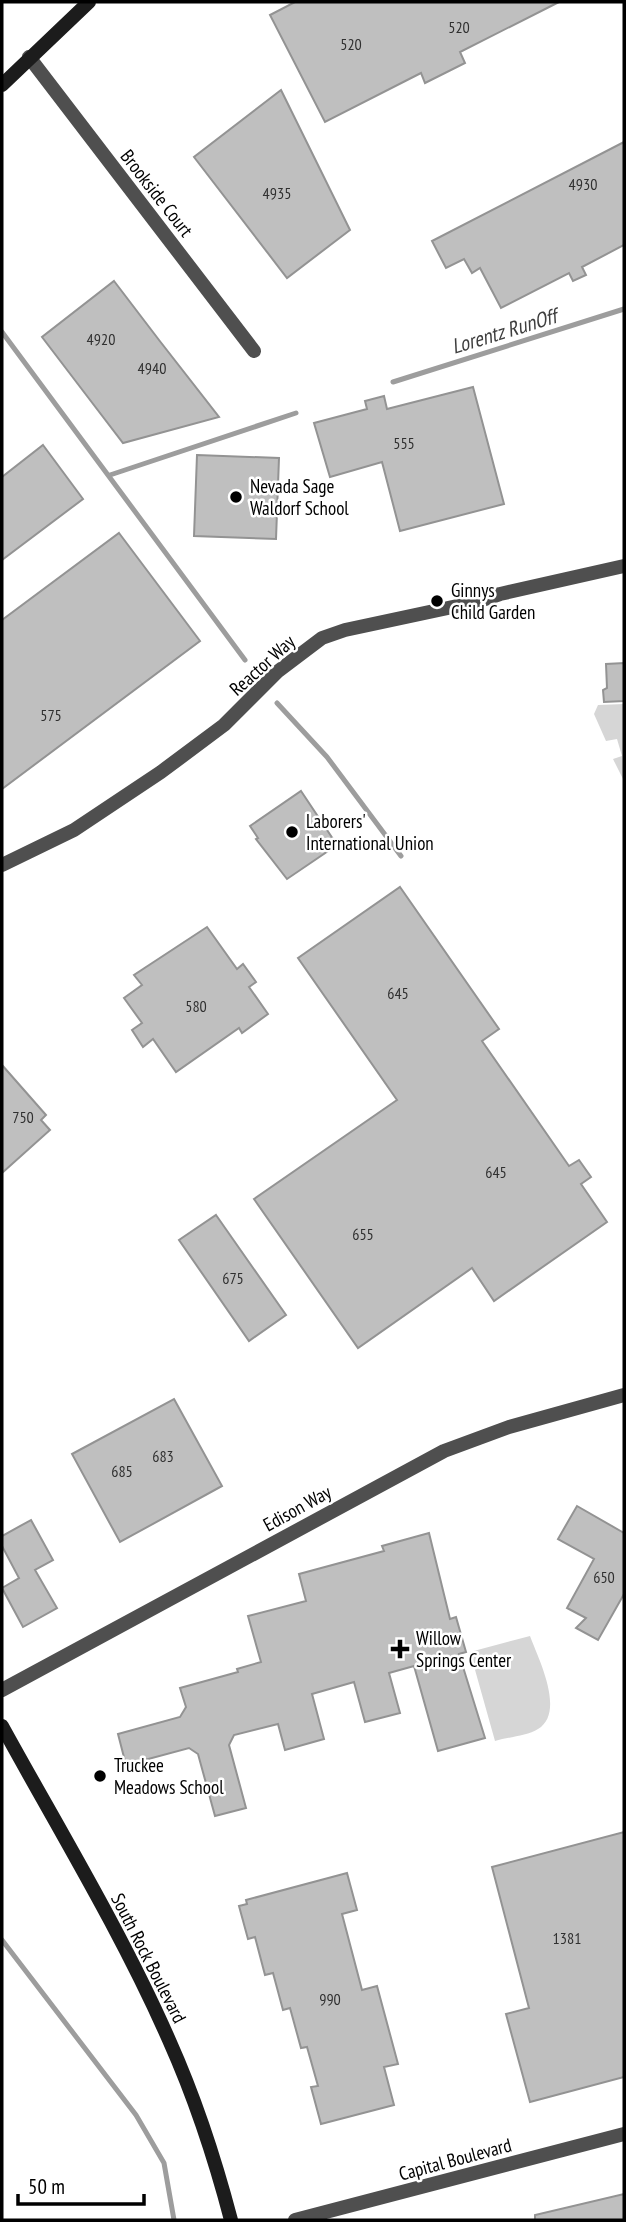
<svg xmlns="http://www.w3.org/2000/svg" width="626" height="2222" font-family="'PT Sans Narrow',sans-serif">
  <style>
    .green { fill: #d6d6d6 }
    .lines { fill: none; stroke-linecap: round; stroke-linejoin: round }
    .stream { stroke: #9d9d9d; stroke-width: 5 }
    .building { fill: #bfbfbf; stroke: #939393; stroke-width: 2 }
    .minor { stroke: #4f4f4f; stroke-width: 14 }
    .tertiary { stroke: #4f4f4f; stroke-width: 14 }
    .secondary { stroke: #1c1c1c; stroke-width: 14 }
    .poi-dot { fill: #000; stroke: #fff; stroke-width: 2.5 }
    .labels { text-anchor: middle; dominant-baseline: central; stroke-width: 5; stroke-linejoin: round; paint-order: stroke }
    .number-label { font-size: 16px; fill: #303030 }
    .street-label { font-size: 19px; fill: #000; stroke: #fff }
    .poi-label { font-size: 19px; fill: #000; stroke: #fff; text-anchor: start }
    .water-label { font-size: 21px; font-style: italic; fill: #3e3e3e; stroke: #fff }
  </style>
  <rect width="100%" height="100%" fill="#fff"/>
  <g class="green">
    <polygon points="624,704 624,781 613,759 622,756 617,739 606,741 594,714 598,705"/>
    <path d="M 530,1636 C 538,1658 566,1712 538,1729 C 527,1736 508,1737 495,1741 L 470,1652 Z"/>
  </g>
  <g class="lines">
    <g class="stream">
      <polyline points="2,332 245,660"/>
      <polyline points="393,382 624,309"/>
      <polyline points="110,475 296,413"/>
      <polyline points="277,703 327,757 401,856"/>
      <polyline points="2,1940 136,2115 164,2163 174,2220"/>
    </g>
  </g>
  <g class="building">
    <polygon points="295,2 559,2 460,52 465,63 425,83 421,73 325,122 270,15"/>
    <polygon points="281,90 350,230 287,278 194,157"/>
    <polygon points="624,142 624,245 582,267 586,275 573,281 569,273 501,308 480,268 472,273 464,259 446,268 432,241"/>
    <polygon points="114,281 159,340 219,417 123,443 87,396 42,337"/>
    <polygon points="473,387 504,504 400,531 382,462 330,477 314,423 367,409 365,401 384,396 387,409"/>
    <polygon points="43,445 83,499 2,560 2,477"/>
    <polygon points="197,455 279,458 276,539 194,536"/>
    <polygon points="119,533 200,641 2,789 2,620"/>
    <polygon points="624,663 624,701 604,702 603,690 607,688 606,664"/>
    <polygon points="301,791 337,845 287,879 256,839 258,838 250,826"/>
    <polygon points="400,887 499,1029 482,1041 569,1166 579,1160 591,1177 581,1184 607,1222 494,1301 472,1268 358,1348 254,1199 397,1100 298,958"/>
    <polygon points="207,927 237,969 243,964 256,982 249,987 268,1014 242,1033 239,1028 176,1072 153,1039 143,1047 132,1030 142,1023 124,998 142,985 134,975"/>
    <polygon points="2,1065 46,1115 41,1120 50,1130 2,1173"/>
    <polygon points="216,1215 286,1315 249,1341 179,1240"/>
    <polygon points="174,1399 222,1486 120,1542 72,1454"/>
    <polygon points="577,1506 624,1533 624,1594 598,1640 576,1628 586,1618 567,1608 594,1559 558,1539"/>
    <polygon points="31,1520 53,1560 35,1570 57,1608 23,1627 2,1588 19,1578 2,1546 2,1536"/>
    <polygon points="429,1533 450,1619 456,1617 466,1652 459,1654 485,1738 438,1751 414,1666 389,1673 400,1713 365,1722 354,1682 312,1694 324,1739 285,1750 278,1724 234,1735 229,1745 246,1808 215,1816 198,1754 189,1748 126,1765 118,1734 180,1717 186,1707 180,1688 238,1672 237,1669 261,1662 248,1616 306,1601 299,1574 384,1551 382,1546"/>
    <polygon points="624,1832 624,2077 530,2102 506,2014 529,2008 492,1867"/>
    <polygon points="347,1873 357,1910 342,1914 362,1990 377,1986 398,2064 384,2067 394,2105 321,2124 311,2087 318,2086 307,2047 301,2048 290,2008 283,2010 273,1973 265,1975 255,1937 248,1939 239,1906 247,1904 246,1900"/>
    <polygon points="624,2194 624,2220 535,2220 535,2215"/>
  </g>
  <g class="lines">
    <g class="minor">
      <polyline points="29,57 254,351"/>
      <polyline points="2,865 74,830 161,772 224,725 277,672 322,638 345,630 476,602 500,594 624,566"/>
    </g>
    <g class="tertiary">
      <polyline points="2,1690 444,1451 509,1427 624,1395"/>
      <polyline points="295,2220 624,2134"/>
    </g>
    <g class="secondary">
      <polyline points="2,85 89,2"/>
      <path d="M 2,1726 C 58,1828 122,1933 169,2040 C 195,2098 215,2159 231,2220"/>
    </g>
  </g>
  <g class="poi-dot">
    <circle cx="236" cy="497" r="7"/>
    <circle cx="437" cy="601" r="7"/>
    <circle cx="292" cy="832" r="7"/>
    <path d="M396.5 1638.5h7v7h7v7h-7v7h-7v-7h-7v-7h7z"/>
    <circle cx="100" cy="1776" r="7"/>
  </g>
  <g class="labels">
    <g class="number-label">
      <text x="459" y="27">520</text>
      <text x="351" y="44">520</text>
      <text x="583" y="184">4930</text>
      <text x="277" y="193">4935</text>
      <text x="101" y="339">4920</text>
      <text x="152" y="368">4940</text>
      <text x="404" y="443">555</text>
      <text x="51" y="715">575</text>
      <text x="398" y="993">645</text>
      <text x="196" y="1006">580</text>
      <text x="23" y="1117">750</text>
      <text x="496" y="1172">645</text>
      <text x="363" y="1234">655</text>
      <text x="233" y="1278">675</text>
      <text x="163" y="1456">683</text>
      <text x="122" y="1471">685</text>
      <text x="604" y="1577">650</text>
      <text x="567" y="1938">1381</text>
      <text x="330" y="1999">990</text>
    </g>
    <g class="street-label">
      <text transform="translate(157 193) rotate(52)">Brookside Court</text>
      <text transform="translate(262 665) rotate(-42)">Reactor Way</text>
      <text transform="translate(297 1508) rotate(-29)">Edison Way</text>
      <text transform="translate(149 1958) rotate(63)">South Rock Boulevard</text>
      <text transform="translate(455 2159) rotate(-15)">Capital Boulevard</text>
    </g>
    <g class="poi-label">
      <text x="250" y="486">Nevada Sage<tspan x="250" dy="22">Waldorf School</tspan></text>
      <text x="451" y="590">Ginnys<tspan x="451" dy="22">Child Garden</tspan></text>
      <text x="306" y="821">Laborers'<tspan x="306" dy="22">International Union</tspan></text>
      <text x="416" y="1638">Willow<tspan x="416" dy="22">Springs Center</tspan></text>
      <text x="114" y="1765">Truckee<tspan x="114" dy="22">Meadows School</tspan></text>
    </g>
    <g class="water-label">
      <text transform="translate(504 331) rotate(-17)">Lorentz RunOff</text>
    </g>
  </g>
  <rect width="626" height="2222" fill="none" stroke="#000000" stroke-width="7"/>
  <path d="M18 2194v10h126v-10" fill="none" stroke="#000000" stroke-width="3.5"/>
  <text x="28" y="2194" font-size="21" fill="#000000" stroke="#ffffff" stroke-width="5" paint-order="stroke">50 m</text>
</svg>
